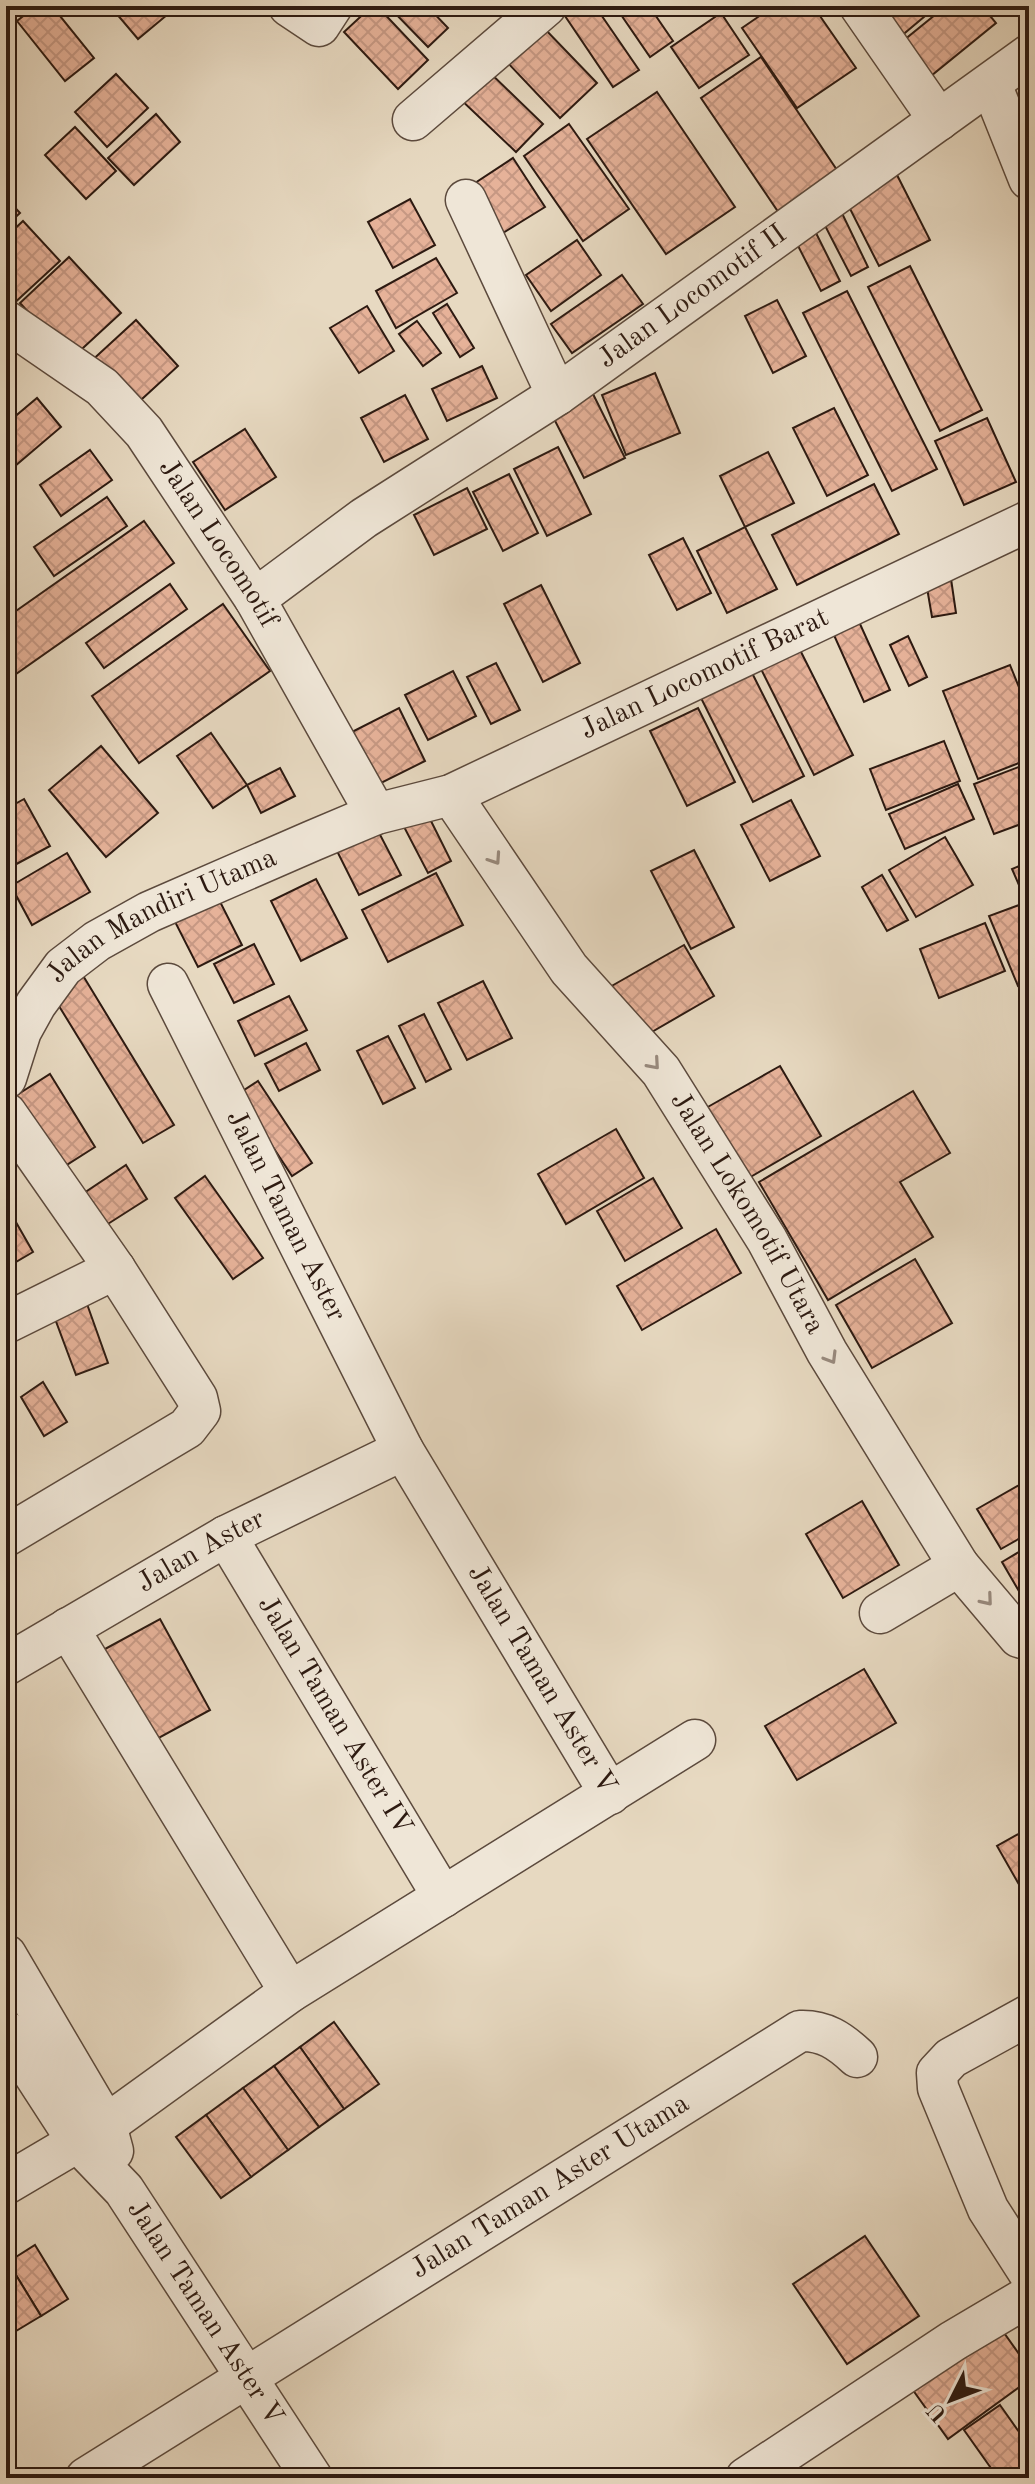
<svg xmlns="http://www.w3.org/2000/svg" width="1035" height="2484" font-family="'Old Standard TT',serif">
  <style>
    .building { fill: url(#building-cross-hatch); stroke: #2d1a11; stroke-width: 2 }
    .lines { fill: none; stroke-linecap: round; stroke-linejoin: round }
    .minor-casing { stroke: #5c4a3d; stroke-width: 43 }
    .minor { stroke: #efe6d7; stroke-width: 40 }
    .oneway { stroke: #988a7e }
    .labels { text-anchor: middle; dominant-baseline: central; stroke-width: 7; stroke-linejoin: round; paint-order: stroke }
    .street-label { font-size: 28px; fill: #2d1a11; stroke: #efe6d7 }
  </style>
  <defs>
    <pattern id="building-cross-hatch" width="8" height="8" patternUnits="userSpaceOnUse" patternTransform="scale(2)"><rect width="8" height="8" fill="#e6b299"/><path d="M0 0l8 8M0 8l8-8" fill="none" stroke="#c69883"/></pattern>
  </defs>
  <rect width="100%" height="100%" fill="#e7d9c1"/>
  <filter id="stains"><feTurbulence type="fractalNoise" baseFrequency=".0025" numOctaves="4"/><feColorMatrix values="0 0 0 0 .2 0 0 0 0 .09 0 0 0 0 .02 0 0 0 .5 -.17"/></filter>
  <radialGradient id="worn" r=".72"><stop offset=".6" stop-color="#630" stop-opacity="0"/><stop offset="1" stop-color="#630" stop-opacity=".3"/></radialGradient>
  <g class="building">
    <polygon points="36,6 52,6 94,58 65,81 17,21"/>
    <polygon points="110,6 159,6 167,15 138,39"/>
    <polygon points="372,6 377,6 428,60 398,89 344,32"/>
    <polygon points="388,6 427,6 448,28 428,47"/>
    <polygon points="579,6 595,6 639,70 613,87 565,16"/>
    <polygon points="615,6 649,6 673,41 650,57"/>
    <polygon points="774,6 813,6 856,68 797,108 742,28"/>
    <polygon points="875,6 937,6 900,37"/>
    <polygon points="946,6 982,6 996,23 926,80 898,45"/>
    <polygon points="721,13 749,55 699,88 671,47"/>
    <polygon points="542,26 597,83 560,118 506,61"/>
    <polygon points="761,57 841,176 781,216 701,98"/>
    <polygon points="484,67 543,124 516,152 457,96"/>
    <polygon points="116,74 148,108 107,147 75,112"/>
    <polygon points="657,92 735,207 666,254 587,139"/>
    <polygon points="156,114 180,142 134,185 108,158"/>
    <polygon points="569,124 629,209 583,241 524,156"/>
    <polygon points="75,127 116,171 86,199 45,155"/>
    <polygon points="513,158 545,207 503,233 472,185"/>
    <polygon points="895,171 930,240 879,266 844,197"/>
    <polygon points="6,198 20,213 6,226"/>
    <polygon points="410,199 435,245 393,268 368,222"/>
    <polygon points="838,205 868,267 851,276 819,214"/>
    <polygon points="23,221 60,261 10,307 6,302 6,237"/>
    <polygon points="811,223 840,281 821,291 791,232"/>
    <polygon points="577,240 601,275 551,311 526,275"/>
    <polygon points="69,257 121,313 71,359 20,303"/>
    <polygon points="436,258 457,293 396,328 376,291"/>
    <polygon points="910,266 982,410 940,431 868,287"/>
    <polygon points="622,275 643,304 572,353 551,324"/>
    <polygon points="847,291 937,469 892,491 803,313"/>
    <polygon points="777,300 806,356 773,373 745,316"/>
    <polygon points="447,304 474,348 460,357 433,313"/>
    <polygon points="367,306 394,351 359,373 330,328"/>
    <polygon points="136,320 178,366 130,410 88,364"/>
    <polygon points="417,321 441,353 423,366 399,334"/>
    <polygon points="482,366 497,398 447,421 432,389"/>
    <polygon points="655,373 680,433 626,455 602,395"/>
    <polygon points="590,388 625,458 584,478 549,409"/>
    <polygon points="405,395 428,439 384,462 361,418"/>
    <polygon points="37,398 61,427 15,466 6,455 6,424"/>
    <polygon points="834,408 868,475 827,496 793,428"/>
    <polygon points="987,418 1016,482 964,505 935,441"/>
    <polygon points="245,429 276,477 225,510 193,462"/>
    <polygon points="558,447 591,514 547,536 514,469"/>
    <polygon points="90,450 112,480 61,516 40,485"/>
    <polygon points="768,452 794,503 745,527 720,476"/>
    <polygon points="509,474 538,533 503,551 473,492"/>
    <polygon points="874,484 899,534 797,585 772,535"/>
    <polygon points="467,488 487,529 434,555 414,515"/>
    <polygon points="107,497 127,526 54,576 34,547"/>
    <polygon points="144,521 174,563 6,681 6,618"/>
    <polygon points="745,527 777,589 727,613 697,551"/>
    <polygon points="683,538 711,593 677,610 649,555"/>
    <polygon points="950,572 956,613 932,617 925,576"/>
    <polygon points="170,584 187,609 104,668 86,643"/>
    <polygon points="541,585 580,663 543,682 504,604"/>
    <polygon points="223,604 270,671 139,763 92,696"/>
    <polygon points="855,613 890,690 864,702 829,624"/>
    <polygon points="908,636 927,677 909,686 890,645"/>
    <polygon points="796,642 853,755 814,775 757,661"/>
    <polygon points="496,663 520,710 491,724 467,677"/>
    <polygon points="748,665 804,776 753,802 697,690"/>
    <polygon points="1010,665 1029,712 1029,759 978,779 943,691"/>
    <polygon points="453,671 476,716 428,740 405,695"/>
    <polygon points="399,708 425,761 373,787 346,735"/>
    <polygon points="698,708 735,782 687,806 650,731"/>
    <polygon points="211,733 247,785 213,808 177,756"/>
    <polygon points="944,741 960,781 886,810 870,769"/>
    <polygon points="101,746 158,813 106,857 49,790"/>
    <polygon points="1029,763 1029,821 994,834 974,784"/>
    <polygon points="280,768 295,796 261,813 247,785"/>
    <polygon points="958,784 974,819 905,849 889,814"/>
    <polygon points="24,799 50,846 9,868 6,809"/>
    <polygon points="791,800 820,856 770,881 741,825"/>
    <polygon points="426,811 451,861 428,873 402,823"/>
    <polygon points="376,827 401,875 359,895 335,847"/>
    <polygon points="945,837 973,885 916,917 889,870"/>
    <polygon points="694,850 734,927 691,949 651,871"/>
    <polygon points="67,853 90,892 32,925 11,886"/>
    <polygon points="1029,862 1029,908 1012,869"/>
    <polygon points="436,873 463,925 388,962 362,910"/>
    <polygon points="882,875 908,920 887,931 862,887"/>
    <polygon points="316,879 347,938 301,961 271,901"/>
    <polygon points="212,886 242,945 198,967 168,908"/>
    <polygon points="1019,905 1029,930 1029,982 1018,986 989,916"/>
    <polygon points="985,923 1005,971 939,998 920,949"/>
    <polygon points="254,944 274,984 234,1003 214,964"/>
    <polygon points="684,945 714,996 638,1040 608,988"/>
    <polygon points="82,974 174,1125 143,1143 51,993"/>
    <polygon points="483,981 512,1038 467,1060 438,1003"/>
    <polygon points="289,996 307,1030 255,1056 238,1021"/>
    <polygon points="424,1014 451,1069 426,1082 399,1026"/>
    <polygon points="388,1036 415,1088 383,1104 357,1051"/>
    <polygon points="306,1043 320,1070 279,1091 265,1064"/>
    <polygon points="780,1066 821,1136 747,1179 706,1108"/>
    <polygon points="50,1074 95,1147 54,1173 9,1100"/>
    <polygon points="258,1081 312,1163 292,1176 238,1094"/>
    <polygon points="913,1091 950,1153 900,1182 933,1237 828,1300 759,1182"/>
    <polygon points="616,1129 644,1178 566,1224 538,1174"/>
    <polygon points="126,1165 147,1199 100,1229 78,1197"/>
    <polygon points="205,1176 263,1258 233,1279 175,1198"/>
    <polygon points="653,1178 682,1228 625,1261 597,1211"/>
    <polygon points="13,1217 33,1252 9,1266 6,1221"/>
    <polygon points="716,1229 741,1273 642,1330 617,1286"/>
    <polygon points="915,1259 952,1323 872,1368 836,1305"/>
    <polygon points="87,1304 108,1363 76,1375 54,1316"/>
    <polygon points="43,1382 67,1422 44,1436 21,1397"/>
    <polygon points="1028,1480 1029,1533 1001,1549 977,1509"/>
    <polygon points="862,1501 899,1565 843,1598 806,1534"/>
    <polygon points="1029,1546 1029,1588 1020,1593 1002,1562"/>
    <polygon points="160,1619 210,1710 144,1746 94,1655"/>
    <polygon points="864,1669 896,1723 797,1780 765,1726"/>
    <polygon points="1029,1828 1029,1902 997,1846"/>
    <polygon points="334,2022 379,2084 344,2109 300,2047"/>
    <polygon points="300,2047 344,2109 319,2127 274,2066"/>
    <polygon points="274,2066 319,2127 288,2150 243,2088"/>
    <polygon points="243,2088 288,2150 251,2177 206,2115"/>
    <polygon points="206,2115 251,2177 221,2198 176,2137"/>
    <polygon points="865,2236 919,2316 847,2364 793,2284"/>
    <polygon points="35,2245 68,2299 41,2316 8,2262"/>
    <polygon points="8,2262 41,2316 6,2337 6,2263"/>
    <polygon points="997,2323 1029,2368 1029,2380 948,2439 910,2386"/>
    <polygon points="1000,2405 1029,2446 1029,2465 1011,2478 998,2478 964,2430"/>
  </g>
  <g class="lines">
    <defs>
      <g id="minor">
        <polyline points="289,6 319,26 332,6"/>
        <polyline points="860,6 939,120"/>
        <polyline points="991,84 1029,179"/>
        <polyline points="413,120 546,6"/>
        <polyline points="466,200 557,395"/>
        <path id="s1" d="M 6,321 L 102,387 L 144,432 L 255,599 L 376,814"/>
        <path id="s2" d="M 255,599 L 364,518 L 557,395 L 1029,55"/>
        <path id="s3" d="M 451,795 L 569,969 L 661,1071 L 767,1240 L 827,1352 L 959,1566 L 1019,1637 L 1029,1640"/>
        <path id="s4" d="M 168,984 L 403,1450 L 610,1794"/>
        <path id="s5" d="M 6,1078 L 21,1031 L 36,1004 L 63,967 L 97,941 L 149,912 L 312,841 L 376,814 L 451,795 L 1029,521"/>
        <polyline points="6,1113 115,1269 197,1398 200,1411 187,1428 6,1536"/>
        <polyline points="6,1323 115,1269"/>
        <path id="s6" d="M 226,1536 L 443,1897"/>
        <polyline points="880,1613 959,1566"/>
        <polyline points="68,1628 290,1992"/>
        <path id="s7" d="M 6,1665 L 226,1536 L 403,1450"/>
        <polyline points="6,1955 106,2125 113,2151"/>
        <polyline points="1029,2015 951,2058 937,2073 938,2088 988,2209 1029,2273"/>
        <path id="s8" d="M 6,2031 L 78,2142 L 124,2190 L 312,2478"/>
        <polyline points="6,2184 106,2125 290,1992 695,1740"/>
        <path id="s9" d="M 86,2478 L 800,2031 C 824,2030 840,2041 857,2057"/>
        <polyline points="746,2478 953,2341 1029,2296"/>
      </g>
    </defs>
    <use href="#minor" class="minor-casing"/>
    <use href="#minor" class="minor"/>
  </g>
  <defs><path id="oneway-chevron" d="M-2-3.5L2.5 0L-2 3.5" fill="none" stroke-width="1.6" stroke-linecap="round" stroke-linejoin="round" transform="scale(2)"/></defs>
  <g class="oneway">
    <use href="#oneway-chevron" transform="translate(495 859) rotate(56)"/>
    <use href="#oneway-chevron" transform="translate(654 1064) rotate(49)"/>
    <use href="#oneway-chevron" transform="translate(831 1358) rotate(59)"/>
    <use href="#oneway-chevron" transform="translate(987 1600) rotate(50)"/>
  </g>
  <g class="labels">
    <g class="street-label">
      <text stroke="none"><textPath href="#s2" startOffset="532">Jalan Locomotif II</textPath></text>
      <text stroke="none"><textPath href="#s1" startOffset="312">Jalan Locomotif</textPath></text>
      <text stroke="none"><textPath href="#s5" startOffset="834">Jalan Locomotif Barat</textPath></text>
      <text stroke="none"><textPath href="#s5" startOffset="238">Jalan Mandiri Utama</textPath></text>
      <text stroke="none"><textPath href="#s3" startOffset="514">Jalan Lokomotif Utara</textPath></text>
      <text stroke="none"><textPath href="#s4" startOffset="260">Jalan Taman Aster</textPath></text>
      <text stroke="none"><textPath href="#s7" startOffset="226">Jalan Aster</textPath></text>
      <text stroke="none"><textPath href="#s4" startOffset="790">Jalan Taman Aster V</textPath></text>
      <text stroke="none"><textPath href="#s6" startOffset="210">Jalan Taman Aster IV</textPath></text>
      <text stroke="none"><textPath href="#s9" startOffset="548">Jalan Taman Aster Utama</textPath></text>
      <text stroke="none"><textPath href="#s8" startOffset="346">Jalan Taman Aster V</textPath></text>
    </g>
  </g>
  <rect width="1035" height="2484" fill="none" stroke="#e7d9c1" stroke-width="32"/>
  <rect x="8" y="8" width="1019" height="2468" fill="none" stroke="#2d1a11" stroke-width="4"/>
  <rect x="16" y="16" width="1003" height="2452" fill="none" stroke="#2d1a11" stroke-width="2"/>
  <g transform="translate(951 2400) rotate(228)" stroke="#efe6d7" stroke-width="6" paint-order="stroke">
  <path d="M0-6L14 30L0 20L-14 30Z" fill="#2d1a11"/>
  <text y="-12" font-size="22" font-weight="bold" text-anchor="middle" fill="#2d1a11">U</text>
  </g>
  <rect width="100%" height="100%" filter="url(#stains)"/>
  <rect width="100%" height="100%" fill="url(#worn)"/>
</svg>
